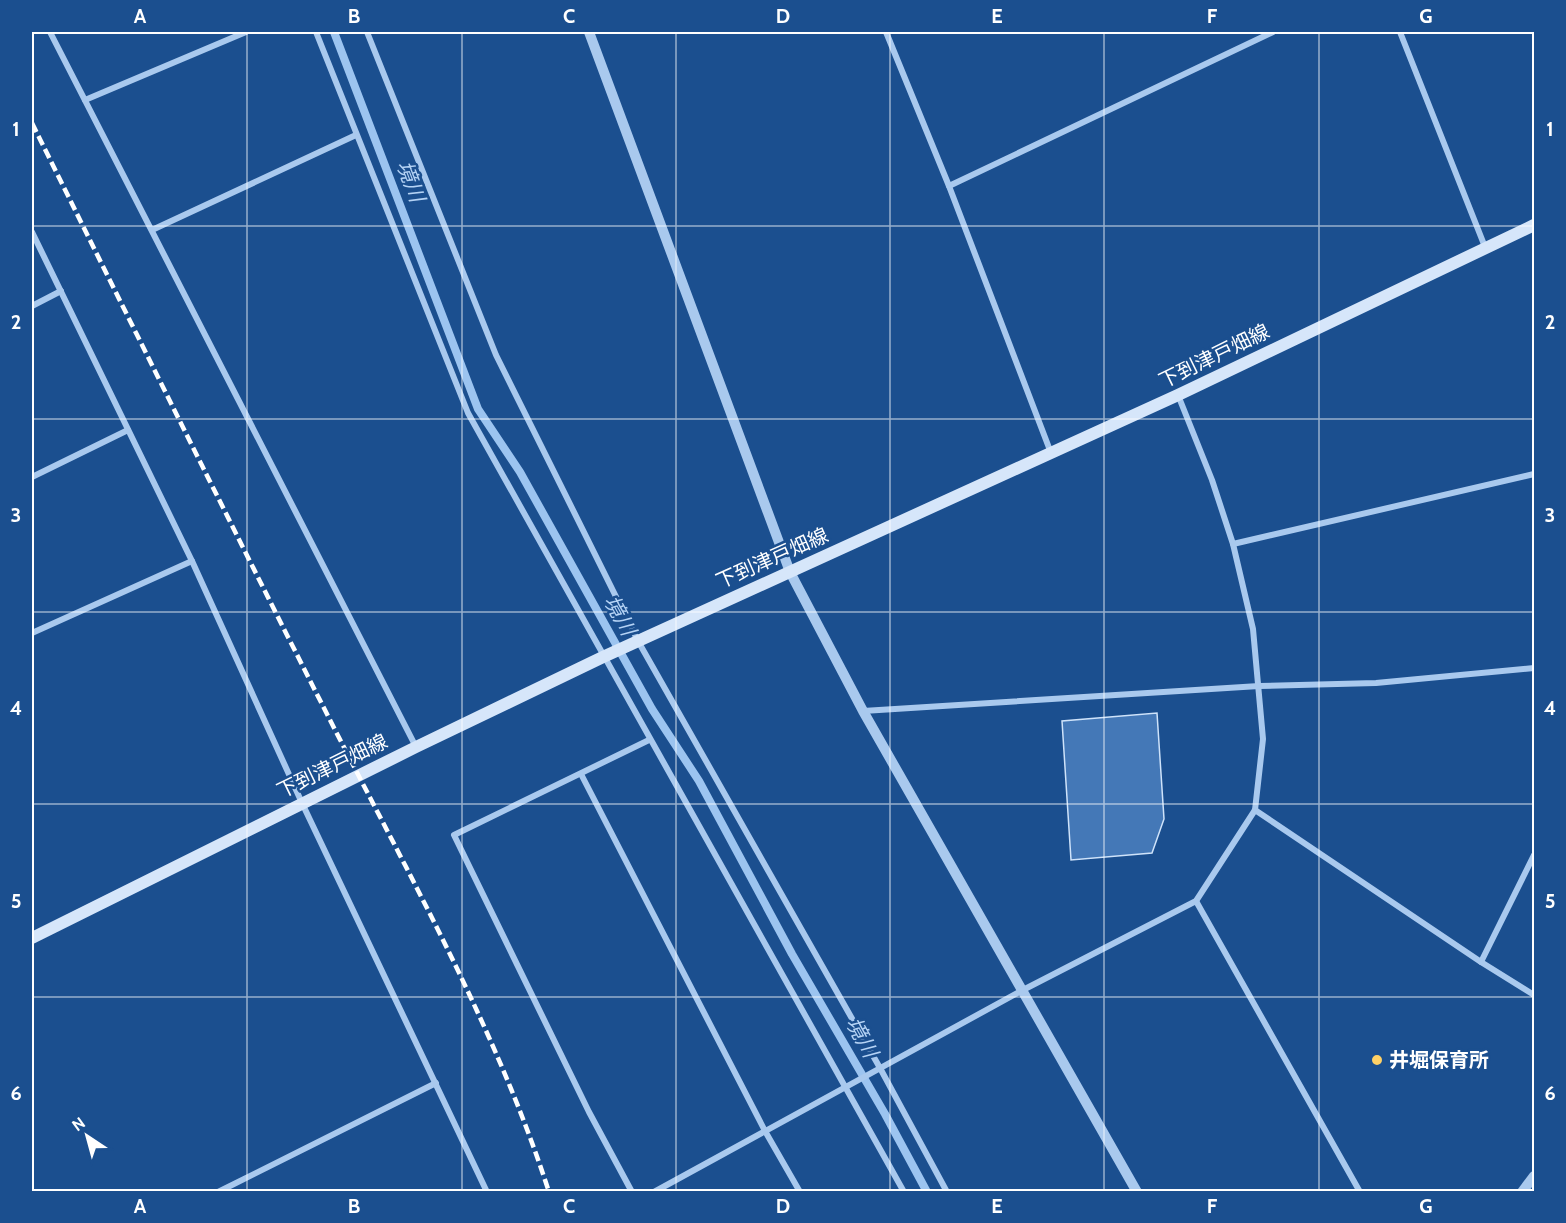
<svg xmlns="http://www.w3.org/2000/svg" width="1566" height="1223" font-family="Cabin,'Noto Sans JP',sans-serif">
  <style>
    .lines { fill: none; stroke-linecap: round; stroke-linejoin: round }
    .stream { stroke: #9cc4f0; stroke-width: 8 }
    .building { fill: #4478b7; stroke: #cfe3fa; stroke-width: 1.5 }
    .minor { stroke: #a9c9ee; stroke-width: 6 }
    .tertiary { stroke: #a9c9ee; stroke-width: 10 }
    .secondary { stroke: #d6e6fa; stroke-width: 12 }
    .rail { stroke: #fff; stroke-width: 4.5; stroke-dasharray: 10 4.5; stroke-linecap: butt }
    .grid { fill: none; stroke: #fff; stroke-width: 1.5; stroke-opacity: 0.55 }
    .poi-dot { fill: #ffd166; stroke: #1b4f8f; stroke-width: 2 }
    .labels { text-anchor: middle; dominant-baseline: central; stroke-width: 5; stroke-linejoin: round; paint-order: stroke }
    .street-label { font-size: 20px; fill: #fff; stroke: #1b4f8f }
    .poi-label { font-size: 20px; font-weight: bold; fill: #fff; stroke: #1b4f8f; text-anchor: start }
    .water-label { font-size: 21px; font-style: italic; fill: #b5d3f5; stroke: #1b4f8f }
    .neatline { fill: none; stroke: #fff; stroke-width: 2 }
    .grid-label { font-size: 20px; text-anchor: middle; font-weight: bold; fill: #fff }
  </style>
  <rect width="100%" height="100%" fill="#1b4f8f"/>
  <g class="lines">
    <polyline class="stream" points="334,32 478,409 520,472 652,709 699,781 792,954 885,1114 927,1192"/>
  </g>
  <polygon class="building" points="1157,713 1164,819 1152,853 1071,860 1062,721"/>
  <g class="lines">
    <g class="minor">
      <polyline points="50,32 416,747"/>
      <polyline points="316,32 468,413 904,1192"/>
      <polyline points="367,32 496,355 638,641 880,1068 947,1192"/>
      <polyline points="886,32 949,186 1051,453"/>
      <polyline points="1400,32 1485,247"/>
      <polyline points="85,100 246,32"/>
      <polyline points="949,186 1273,32"/>
      <polyline points="152,230 356,135"/>
      <polyline points="32,232 192,561 302,803 487,1192"/>
      <polyline points="32,306 61,291"/>
      <polyline points="32,477 128,430"/>
      <polyline points="1233,544 1534,474"/>
      <polyline points="32,633 192,561"/>
      <polyline points="863,711 1259,686 1376,683 1534,668"/>
      <polyline points="581,774 765,1131 800,1192"/>
      <polyline points="1255,810 1481,962 1534,995"/>
      <polyline points="1196,901 1360,1192"/>
      <polyline points="1481,962 1534,855"/>
      <polyline points="218,1192 436,1083"/>
      <polyline points="632,1192 589,1112 454,835 649,740"/>
      <polyline points="654,1192 1021,991 1196,901 1255,810 1263,739 1253,629 1233,544 1212,480 1178,395"/>
    </g>
    <g class="tertiary">
      <polyline points="589,32 790,572 863,711 1137,1192"/>
      <polyline points="1522,1192 1534,1176"/>
    </g>
    <polyline class="secondary" points="32,938 416,747 603,657 1178,395 1534,225"/>
    <path class="rail" d="M 32,123 C 130,321 228,519 328,716 C 407,872 495,1025 549,1192"/>
  </g>
  <path class="grid" d="M 247,32 L 247,1192M 462,32 L 462,1192M 676,32 L 676,1192M 890,32 L 890,1192M 1104,32 L 1104,1192M 1319,32 L 1319,1192M 32,226 L 1534,226M 32,419 L 1534,419M 32,612 L 1534,612M 32,804 L 1534,804M 32,997 L 1534,997"/>
  <circle class="poi-dot" cx="1377" cy="1060" r="6"/>
  <g class="labels">
    <g class="street-label">
      <text transform="translate(1214 356) rotate(-26)">下到津戸畑線</text>
      <text transform="translate(772 558) rotate(-24)">下到津戸畑線</text>
      <text transform="translate(332 766) rotate(-26)">下到津戸畑線</text>
    </g>
    <g class="poi-label">
      <text x="1389" y="1060">井堀保育所</text>
    </g>
    <g class="water-label">
      <text transform="translate(411 181) rotate(69)">境川</text>
      <text transform="translate(620 615) rotate(61)">境川</text>
      <text transform="translate(862 1037) rotate(61)">境川</text>
    </g>
  </g>
  <rect width="1566" height="1223" fill="none" stroke="#1b4f8f" stroke-width="66"/>
  <g transform="translate(87 1136) rotate(324)" stroke="#1b4f8f" stroke-width="4.5" paint-order="stroke">
  <path d="M0-4.5L10 22L0 15L-10 22Z" fill="#ffffff"/>
  <text y="-9" font-size="16" font-weight="bold" text-anchor="middle" fill="#ffffff">N</text>
  </g>
  <rect x="33" y="33" width="1500" height="1157" class="neatline"/>
  <g class="grid-label">
    <text x="140" y="23">A</text>
    <text x="354" y="23">B</text>
    <text x="569" y="23">C</text>
    <text x="783" y="23">D</text>
    <text x="997" y="23">E</text>
    <text x="1212" y="23">F</text>
    <text x="1426" y="23">G</text>
    <text x="16" y="136">1</text>
    <text x="1550" y="136">1</text>
    <text x="16" y="329">2</text>
    <text x="1550" y="329">2</text>
    <text x="16" y="522">3</text>
    <text x="1550" y="522">3</text>
    <text x="16" y="715">4</text>
    <text x="1550" y="715">4</text>
    <text x="16" y="908">5</text>
    <text x="1550" y="908">5</text>
    <text x="16" y="1100">6</text>
    <text x="1550" y="1100">6</text>
    <text x="140" y="1213">A</text>
    <text x="354" y="1213">B</text>
    <text x="569" y="1213">C</text>
    <text x="783" y="1213">D</text>
    <text x="997" y="1213">E</text>
    <text x="1212" y="1213">F</text>
    <text x="1426" y="1213">G</text>
  </g>
</svg>
